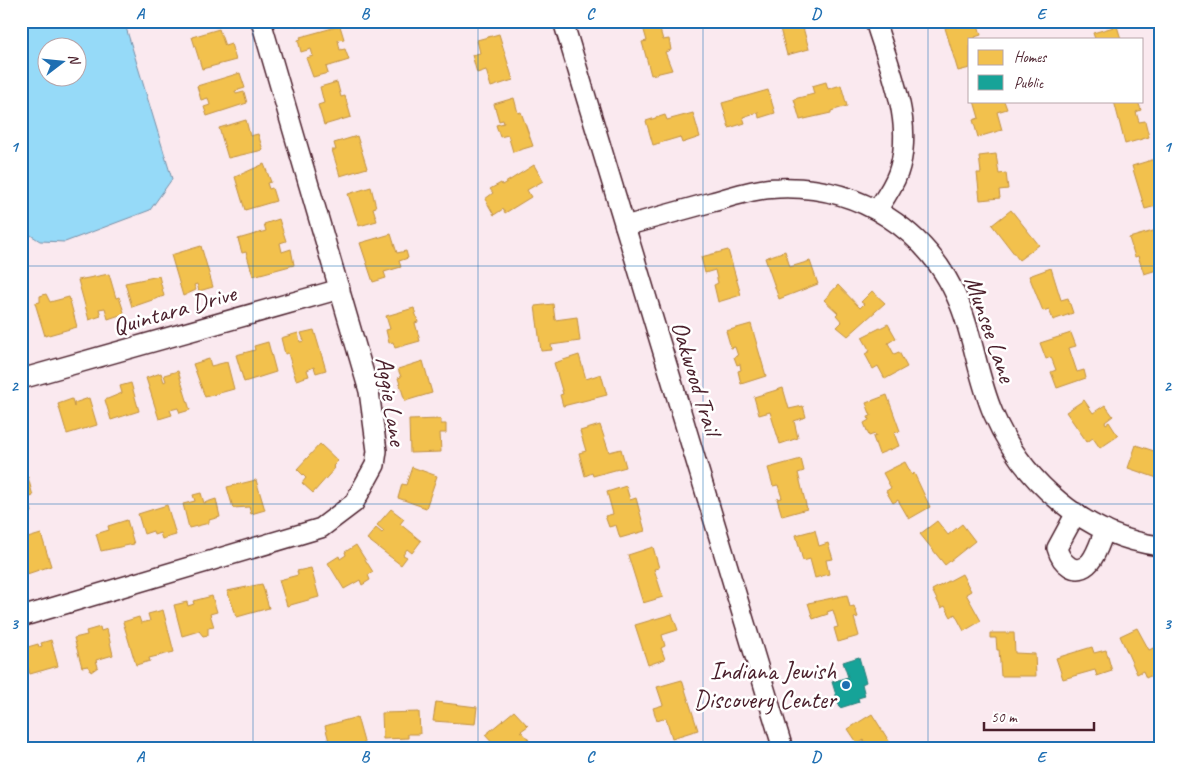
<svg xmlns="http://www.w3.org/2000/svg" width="1181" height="770" font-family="Caveat,sans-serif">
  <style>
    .water { fill: #96daf8; stroke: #788fa6; fill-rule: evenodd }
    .homes { fill: #f2c14e; stroke: #c09044 }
    .public { fill: #17a398; stroke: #267b77 }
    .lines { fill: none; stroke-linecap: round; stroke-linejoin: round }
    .minor-casing { stroke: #4a1f2b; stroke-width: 22 }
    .minor { stroke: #fff; stroke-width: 19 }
    .grid { fill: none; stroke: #1f6fb2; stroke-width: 1; stroke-opacity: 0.55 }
    .poi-dot { fill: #1f6fb2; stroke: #fff; stroke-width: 2 }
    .labels { text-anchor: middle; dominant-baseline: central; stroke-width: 5; stroke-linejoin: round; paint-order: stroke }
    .street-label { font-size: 25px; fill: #4a1f2b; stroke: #fff }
    .poi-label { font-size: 25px; fill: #4a1f2b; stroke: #fff; text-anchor: end }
    .neatline { fill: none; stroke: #1f6fb2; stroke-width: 2 }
    .grid-label { font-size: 16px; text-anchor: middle; font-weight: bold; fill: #1f6fb2 }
  </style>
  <rect width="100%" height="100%" fill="#fae9ef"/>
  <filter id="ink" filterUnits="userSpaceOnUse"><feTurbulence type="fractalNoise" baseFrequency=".02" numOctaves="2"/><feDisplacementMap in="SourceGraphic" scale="10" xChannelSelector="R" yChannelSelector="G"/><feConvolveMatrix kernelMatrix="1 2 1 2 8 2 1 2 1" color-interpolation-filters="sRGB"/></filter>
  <g filter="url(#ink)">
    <path class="water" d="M 30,21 L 124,21 L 172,179 L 150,210 L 65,242 L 40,241 L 21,229 L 21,26 ZM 48,48 L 78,48 L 78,78 L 48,78 Z"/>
    <g class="homes">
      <polygon points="180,21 198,21 181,26"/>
      <polygon points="295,21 311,21 311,22 296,26"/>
      <polygon points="778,21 805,21 802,24 809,49 787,55"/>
      <polygon points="967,21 977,21 981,35 975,37 976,39 970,39 970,68 958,71 945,28"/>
      <polygon points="658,23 663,40 669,39 671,50 665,52 672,70 651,75 642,42 647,41 643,27"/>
      <polygon points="340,26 344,39 338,40 340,50 345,49 349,60 326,67 328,73 313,77 306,58 313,56 311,49 301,52 298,40 301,39 300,37"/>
      <polygon points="1117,26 1121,39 1095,39 1093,33"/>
      <polygon points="219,29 225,46 231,44 236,60 202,69 192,37"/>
      <polygon points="499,34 513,80 491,87 486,70 477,73 472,55 480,53 477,40"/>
      <polygon points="240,73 245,88 235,91 236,94 244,92 247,103 207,116 204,107 210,105 208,98 201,100 197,86"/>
      <polygon points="337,82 341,97 345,96 351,117 324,125 318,105 324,103 320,87"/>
      <polygon points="826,82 828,89 841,85 847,106 831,111 831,113 800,120 794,99 814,94 812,86"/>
      <polygon points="768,90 775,113 759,118 758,112 743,117 745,123 729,128 722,103"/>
      <polygon points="514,98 518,113 521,112 533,146 513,152 508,135 500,137 496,125 504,123 503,120 499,121 494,104"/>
      <polygon points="974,101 1004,101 1007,109 997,112 1002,130 978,137 973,120 979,118"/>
      <polygon points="1114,101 1138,101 1141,110 1136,112 1139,122 1145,121 1149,137 1125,144"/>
      <polygon points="693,113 700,137 682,143 680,137 653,145 646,121 665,115 667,120"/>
      <polygon points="246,120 250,136 258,134 263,150 228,158 219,128"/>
      <polygon points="357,136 367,168 340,176 332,150 336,150 334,143"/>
      <polygon points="996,154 999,174 1006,173 1008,189 999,190 1000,198 980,200 977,173 981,173 979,156"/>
      <polygon points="1155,159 1160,174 1156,177 1160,189 1160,205 1145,209 1132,166"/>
      <polygon points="264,164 271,182 267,183 269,189 272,188 276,201 245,210 235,177"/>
      <polygon points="534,165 543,181 527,190 531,197 505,213 503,209 494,215 485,199 493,193 490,189 501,183 502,185"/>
      <polygon points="371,187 376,207 373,208 377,221 359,226 348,194"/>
      <polygon points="1011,210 1039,245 1019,260 992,225"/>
      <polygon points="279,219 286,241 280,243 282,252 291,249 294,265 253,276 246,252 242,253 238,239 266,231 264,224"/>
      <polygon points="1160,229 1160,249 1155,251 1160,269 1144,274 1138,256 1135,257 1129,238"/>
      <polygon points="391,234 397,253 406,251 408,258 399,261 401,267 384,272 386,278 373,282 360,243"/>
      <polygon points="201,246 213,287 199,291 197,284 194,285 196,290 183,296 171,255"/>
      <polygon points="728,250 741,295 718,302 714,285 718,283 715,270 705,273 701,257"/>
      <polygon points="785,251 790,267 810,261 818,284 779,299 765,258"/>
      <polygon points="1051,268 1061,300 1068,298 1073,313 1053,320 1049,309 1043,311 1029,276"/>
      <polygon points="109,274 116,298 119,297 124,312 123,314 108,319 105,308 99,309 101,316 89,320 78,280"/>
      <polygon points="159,276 164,296 132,307 125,283"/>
      <polygon points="838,285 860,308 864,304 861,302 872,291 885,303 848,336 837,327 842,322 836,315 838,313 824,300"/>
      <polygon points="46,294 50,302 69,297 77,327 45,336 35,303 40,302 40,296"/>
      <polygon points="553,304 555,320 577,317 580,341 551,345 552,350 541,351 535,306"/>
      <polygon points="414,308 418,322 415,323 420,341 395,348 393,342 389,343 386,330 390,329 386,316"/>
      <polygon points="751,324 766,376 741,384 738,371 741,370 740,364 737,365 734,357 738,356 735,347 731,348 726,331"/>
      <polygon points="888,324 896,338 888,343 894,354 899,352 907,367 885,379 878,366 873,369 865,354 870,351 862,337"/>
      <polygon points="314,330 326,370 316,373 314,367 307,370 309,376 296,380 288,353 285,354 281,338 298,333 300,342 304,341 301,333"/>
      <polygon points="1071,333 1076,346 1069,348 1077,372 1084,370 1086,378 1057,388 1051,372 1056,370 1051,357 1046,359 1040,343"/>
      <polygon points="268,342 276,372 244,382 236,355 255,350 254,346"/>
      <polygon points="579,355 586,379 601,374 607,395 563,406 560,395 563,394 554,363"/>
      <polygon points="209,359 211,366 227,362 234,389 205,397 193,364"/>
      <polygon points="423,361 432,393 405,401 398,378 401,377 398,369"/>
      <polygon points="178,371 190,410 180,413 178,408 170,410 172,415 159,419 146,378 161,373 164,382 166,381 164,375"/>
      <polygon points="131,383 139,411 111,420 105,400 122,393 120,386"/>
      <polygon points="783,388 789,409 803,406 806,417 794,421 798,438 780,444 770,412 759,415 754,397"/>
      <polygon points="887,395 900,431 894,433 899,446 879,454 873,437 876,436 875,434 869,436 864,423 869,420 868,417 871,416 866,403"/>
      <polygon points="89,398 97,425 67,434 58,404 72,399 74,407 74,403"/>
      <polygon points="1084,400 1093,413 1105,405 1113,416 1105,422 1106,424 1109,422 1118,436 1100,448 1093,438 1087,442 1066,412"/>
      <polygon points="441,419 441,424 446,424 446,433 440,433 441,452 410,453 409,420"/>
      <polygon points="600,425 609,452 621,449 626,467 593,476 592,473 585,476 579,453 586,451 580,431"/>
      <polygon points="320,444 338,461 333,466 335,468 313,493 302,483 306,478 297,469"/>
      <polygon points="1136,445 1160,453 1160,479 1128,468"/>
      <polygon points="801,459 804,471 798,473 807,509 782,516 777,499 782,498 778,485 773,486 768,468"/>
      <polygon points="905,462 912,475 914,473 930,507 909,519 898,500 893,503 886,491 891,488 883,473"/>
      <polygon points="412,467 437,476 426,508 398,498 402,484 406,485"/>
      <polygon points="28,477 33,496 28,498 32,512 21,515 21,479"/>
      <polygon points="256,480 265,510 251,514 249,507 233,508 227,487"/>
      <polygon points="626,486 630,500 636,498 645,531 620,538 616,525 609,527 605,516 613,514 607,492"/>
      <polygon points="201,493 204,503 216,499 220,517 209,520 209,523 189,528 183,504 195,501 193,495"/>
      <polygon points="167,505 176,535 162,539 160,533 154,535 153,531 144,534 138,514"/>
      <polygon points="391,509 404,519 400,524 421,541 412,553 407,549 403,555 407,557 401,565 367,539 376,528 382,533 384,531 377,525"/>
      <polygon points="127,520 134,544 101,551 96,534 109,530 108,526"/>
      <polygon points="937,521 948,535 962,524 975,541 945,565 920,534"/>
      <polygon points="815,530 819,546 828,543 833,559 826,560 829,574 815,578 810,559 803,561 796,535"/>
      <polygon points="41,534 51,566 27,574 21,554 21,540"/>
      <polygon points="356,545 373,572 368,575 370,580 362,585 360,580 344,589 328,563 339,556 340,559 346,555 345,552"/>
      <polygon points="653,547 659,568 654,569 663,597 643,603 628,555"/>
      <polygon points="311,568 319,597 287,606 279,580 298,575 297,571"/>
      <polygon points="962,574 971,591 966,594 981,621 964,631 955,614 951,617 945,606 941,608 932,590"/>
      <polygon points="262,584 269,608 237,617 227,591"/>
      <polygon points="847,595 850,607 854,606 858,617 854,618 859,636 838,642 834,628 838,627 833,610 827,612 828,614 813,619 808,603"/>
      <polygon points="212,596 217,612 210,614 214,627 208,628 208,635 203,636 199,631 182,636 174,605 187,602 188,606 194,604 193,601"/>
      <polygon points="163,610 174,652 149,658 150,661 136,665 123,622 139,617 141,623 150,621 148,614"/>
      <polygon points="672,614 678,630 662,635 665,646 661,648 665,659 648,665 635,625"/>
      <polygon points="100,627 101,631 107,629 113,655 96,660 98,667 91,672 88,666 82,667 74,638 87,635 86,631"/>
      <polygon points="1137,628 1149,650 1160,645 1160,666 1154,669 1156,673 1146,678 1143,671 1137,674 1120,636"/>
      <polygon points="990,633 1014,633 1015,653 1035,654 1036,676 1001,676 999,650 997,650 996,638 990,638"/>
      <polygon points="51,640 58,666 30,674 21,649 38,644 39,647 42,646 41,643"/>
      <polygon points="1092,647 1094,653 1106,650 1112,671 1097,676 1095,670 1063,679 1056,658"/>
      <polygon points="682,680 698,730 672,738 666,718 657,721 653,708 663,705 657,687"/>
      <polygon points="436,702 477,707 475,724 433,721"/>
      <polygon points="514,711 528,726 521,731 529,740 520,749 513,749 509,744 504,749 496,747 485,735"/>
      <polygon points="419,712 420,734 408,734 408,738 383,739 382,713"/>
      <polygon points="872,714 894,749 869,749 864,740 858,744 848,729"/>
      <polygon points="357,717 366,749 348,749 347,745 340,746 339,742 330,745 325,726"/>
      <polygon points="215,742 216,745 223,743 225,749 191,749"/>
    </g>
    <polygon class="public" points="859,657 866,682 862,684 865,696 858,698 859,702 840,708 832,682 848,677 843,662"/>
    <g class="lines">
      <defs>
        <g id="minor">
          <polyline points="563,21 783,749"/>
          <path d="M 875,21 C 890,70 915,123 898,173 C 893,187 885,198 877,210"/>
          <path d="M 625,226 C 654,218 683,210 712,202 C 734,196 756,188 779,188 C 858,185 930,230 960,305 C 974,340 978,378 993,413 C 1022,480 1085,537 1160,546"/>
          <polyline points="21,379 340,289"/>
          <path d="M 1076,513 L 1057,548 C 1061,563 1076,578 1090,562 C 1097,554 1101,539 1105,530"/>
          <polyline points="21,617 321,528 354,503 375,465 377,451 369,391 261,21"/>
        </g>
      </defs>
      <use href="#minor" class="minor-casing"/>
      <use href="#minor" class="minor"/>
    </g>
  </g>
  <path class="grid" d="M 253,21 L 253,749M 478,21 L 478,749M 703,21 L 703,749M 928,21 L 928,749M 21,266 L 1160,266M 21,504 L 1160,504"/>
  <circle class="poi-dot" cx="846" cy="685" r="5"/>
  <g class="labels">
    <g class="street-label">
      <text transform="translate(174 310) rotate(-16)">Quintara Drive</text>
      <text transform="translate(990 329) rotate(71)">Munsee Lane</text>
      <text transform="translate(696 378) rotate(73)">Oakwood Trail</text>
      <text transform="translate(391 401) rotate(81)">Aggie Lane</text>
    </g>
    <g class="poi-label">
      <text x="836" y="671">Indiana Jewish<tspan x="836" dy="29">Discovery Center</tspan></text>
    </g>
  </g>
  <rect width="1181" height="770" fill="none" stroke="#fff" stroke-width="55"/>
  <rect x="968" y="38" width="175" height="65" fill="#ffffff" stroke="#b7a5aa"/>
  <rect x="978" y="50" width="25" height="15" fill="#f2c14e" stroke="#b7a5aa"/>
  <text x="1014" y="62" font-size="15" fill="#4a1f2b">Homes</text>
  <rect x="978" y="75" width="25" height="15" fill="#17a398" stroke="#b7a5aa"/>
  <text x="1014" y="88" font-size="15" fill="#4a1f2b">Public</text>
  <g transform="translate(62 62) rotate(74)"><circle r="24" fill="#ffffff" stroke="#b7a5aa"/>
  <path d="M0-4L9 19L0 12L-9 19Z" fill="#1f6fb2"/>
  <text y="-8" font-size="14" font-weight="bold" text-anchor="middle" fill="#4a1f2b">N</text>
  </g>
  <path d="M984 722v8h110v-8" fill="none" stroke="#4a1f2b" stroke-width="2.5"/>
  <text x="991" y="722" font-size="15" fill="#4a1f2b" stroke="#ffffff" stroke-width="4" paint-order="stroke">50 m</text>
  <rect x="28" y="28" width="1126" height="714" class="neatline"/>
  <g class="grid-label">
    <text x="140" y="19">A</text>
    <text x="365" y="19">B</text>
    <text x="590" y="19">C</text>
    <text x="816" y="19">D</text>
    <text x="1041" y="19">E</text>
    <text x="14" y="152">1</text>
    <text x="1167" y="152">1</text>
    <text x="14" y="391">2</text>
    <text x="1167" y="391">2</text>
    <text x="14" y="629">3</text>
    <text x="1167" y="629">3</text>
    <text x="140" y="762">A</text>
    <text x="365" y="762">B</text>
    <text x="590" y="762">C</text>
    <text x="816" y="762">D</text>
    <text x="1041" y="762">E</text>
  </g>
</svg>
